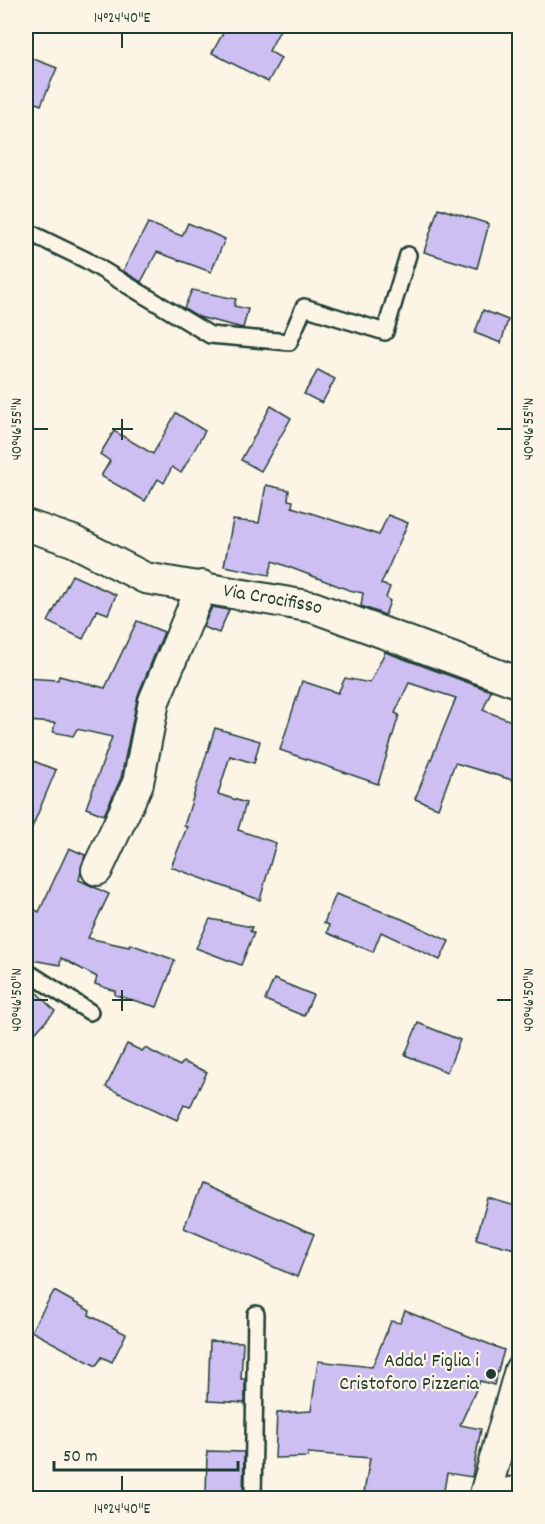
<svg xmlns="http://www.w3.org/2000/svg" width="545" height="1524" font-family="Dekko,sans-serif">
  <style>
    .building { fill: #cdbff1; stroke: #1f3d34; stroke-width: 1.5 }
    .lines { fill: none; stroke-linecap: round; stroke-linejoin: round }
    .lane-casing { stroke: #1f3d34; stroke-width: 20 }
    .street-casing { stroke: #1f3d34; stroke-width: 34 }
    .lane { stroke: #fcf5e5; stroke-width: 15 }
    .street { stroke: #fcf5e5; stroke-width: 30 }
    .ticks { fill: none; stroke: #1f3d34; stroke-width: 2 }
    .poi-dot { fill: #1f3d34; stroke: #fcf5e5; stroke-width: 2 }
    .labels { text-anchor: middle; dominant-baseline: central; stroke-width: 4.5; stroke-linejoin: round; paint-order: stroke }
    .street-label { font-size: 20px; fill: #1f3d34; stroke: #fcf5e5 }
    .poi-label { font-size: 20px; fill: #1f3d34; stroke: #fcf5e5; text-anchor: end }
    .neatline { fill: none; stroke: #1f3d34; stroke-width: 2 }
    .ticks-label { font-size: 15px; text-anchor: middle; fill: #1f3d34 }
  </style>
  <rect width="100%" height="100%" fill="#fcf5e5"/>
  <filter id="ink" filterUnits="userSpaceOnUse"><feTurbulence type="fractalNoise" baseFrequency=".0167" numOctaves="2"/><feDisplacementMap in="SourceGraphic" scale="12" xChannelSelector="R" yChannelSelector="G"/><feConvolveMatrix kernelMatrix="1 2 1 2 8 2 1 2 1" color-interpolation-filters="sRGB"/></filter>
  <g filter="url(#ink)">
    <g class="building">
      <polygon points="227,26 282,26 269,51 281,58 268,82 212,53"/>
      <polygon points="26,56 57,68 41,105 26,99"/>
      <polygon points="438,208 489,224 477,268 424,252"/>
      <polygon points="148,223 182,236 188,223 225,239 211,272 157,252 141,282 123,271"/>
      <polygon points="192,290 236,299 234,306 248,309 243,328 199,317 184,308"/>
      <polygon points="483,310 508,320 501,343 475,333"/>
      <polygon points="318,370 335,379 322,403 304,394"/>
      <polygon points="271,406 291,418 261,471 241,460"/>
      <polygon points="176,413 205,431 181,473 172,467 164,483 158,479 145,501 101,476 110,461 100,454 114,431 153,454"/>
      <polygon points="266,485 289,490 288,500 293,501 292,507 379,535 388,515 408,523 381,584 390,587 386,598 390,601 385,615 361,606 363,593 349,590 273,561 269,575 224,566 233,520 259,523"/>
      <polygon points="72,575 116,595 108,614 97,610 83,639 48,622"/>
      <polygon points="212,607 229,610 219,633 203,627"/>
      <polygon points="137,621 164,632 138,695 121,778 104,815 86,808 112,737 77,729 73,736 53,732 55,723 26,721 26,678 58,680 59,676 105,688"/>
      <polygon points="385,652 491,691 483,710 519,724 519,782 455,763 438,808 415,799 456,698 409,683 395,713 399,715 378,784 280,750 302,681 338,693 345,678 370,683"/>
      <polygon points="215,728 260,741 254,763 230,756 218,794 246,803 238,830 276,843 260,900 171,867 187,827 184,826"/>
      <polygon points="26,758 56,770 26,842"/>
      <polygon points="69,848 85,855 79,880 109,894 88,938 129,947 130,944 175,960 157,1007 115,995 115,991 95,984 97,977 61,958 60,965 26,959 26,905 39,912"/>
      <polygon points="336,894 402,919 449,941 440,960 381,932 373,952 327,933 329,925 324,923"/>
      <polygon points="210,919 252,927 250,931 254,933 241,965 196,948"/>
      <polygon points="274,979 313,995 304,1016 265,1000"/>
      <polygon points="26,982 55,1011 26,1043"/>
      <polygon points="418,1023 460,1040 447,1072 405,1055"/>
      <polygon points="127,1044 142,1051 145,1048 180,1066 183,1062 207,1072 190,1107 184,1105 177,1120 106,1087"/>
      <polygon points="201,1184 314,1234 297,1277 184,1228"/>
      <polygon points="488,1198 519,1207 519,1250 476,1239"/>
      <polygon points="54,1291 90,1311 89,1315 126,1334 112,1362 102,1357 96,1366 31,1331"/>
      <polygon points="405,1311 504,1350 494,1385 480,1381 460,1425 481,1429 472,1477 447,1473 443,1496 424,1492 423,1498 391,1495 390,1498 363,1498 370,1458 308,1453 308,1457 275,1458 277,1413 311,1411 318,1361 372,1367 391,1321 400,1323"/>
      <polygon points="210,1341 243,1342 241,1379 245,1379 245,1403 208,1401"/>
      <polygon points="207,1451 244,1452 243,1498 206,1498"/>
    </g>
    <g class="lines">
      <defs>
        <g id="lane">
          <polyline points="26,231 86,260 210,335 289,342 304,307 385,332 408,255"/>
          <polyline points="26,971 90,1012"/>
          <polyline points="253,1498 256,1314"/>
        </g>
        <g id="street">
          <path id="s1" d="M 26,525 L 73,541 L 145,578 L 313,607 L 520,683"/>
          <polyline points="97,870 138,783 154,701 202,586"/>
          <polyline points="484,1498 520,1370"/>
          <polyline points="484,1498 520,1491"/>
        </g>
      </defs>
      <use href="#lane" class="lane-casing"/>
      <use href="#street" class="street-casing"/>
      <use href="#lane" class="lane"/>
      <use href="#street" class="street"/>
    </g>
  </g>
  <path class="ticks" d="M 122,33 L 122,48M 122,419 L 122,440M 33,429 L 48,429M 112,429 L 133,429M 497,429 L 512,429M 122,990 L 122,1011M 33,1000 L 48,1000M 112,1000 L 133,1000M 497,1000 L 512,1000M 122,1476 L 122,1491"/>
  <circle class="poi-dot" cx="491" cy="1374" r="6"/>
  <g class="labels">
    <g class="street-label">
      <text stroke="none"><textPath href="#s1" startOffset="260">Via Crocifisso</textPath></text>
    </g>
    <g class="poi-label">
      <text x="479" y="1362">Adda' Figlia i<tspan x="479" dy="23">Cristoforo Pizzeria</tspan></text>
    </g>
  </g>
  <rect width="545" height="1524" fill="none" stroke="#fcf5e5" stroke-width="66"/>
  <path d="M54 1461v9h184v-9" fill="none" stroke="#1f3d34" stroke-width="3"/>
  <text x="63" y="1461" font-size="18" fill="#1f3d34" stroke="#fcf5e5" stroke-width="4.5" paint-order="stroke">50 m</text>
  <rect x="33" y="33" width="479" height="1458" class="neatline"/>
  <g class="ticks-label">
    <text x="122" y="22">14°24'40"E</text>
    <text transform="translate(16 429) rotate(-90)" y="5">40°46'55"N</text>
    <text transform="translate(528 429) rotate(-90)" y="5">40°46'55"N</text>
    <text transform="translate(16 1000) rotate(-90)" y="5">40°46'50"N</text>
    <text transform="translate(528 1000) rotate(-90)" y="5">40°46'50"N</text>
    <text x="122" y="1513">14°24'40"E</text>
  </g>
</svg>
